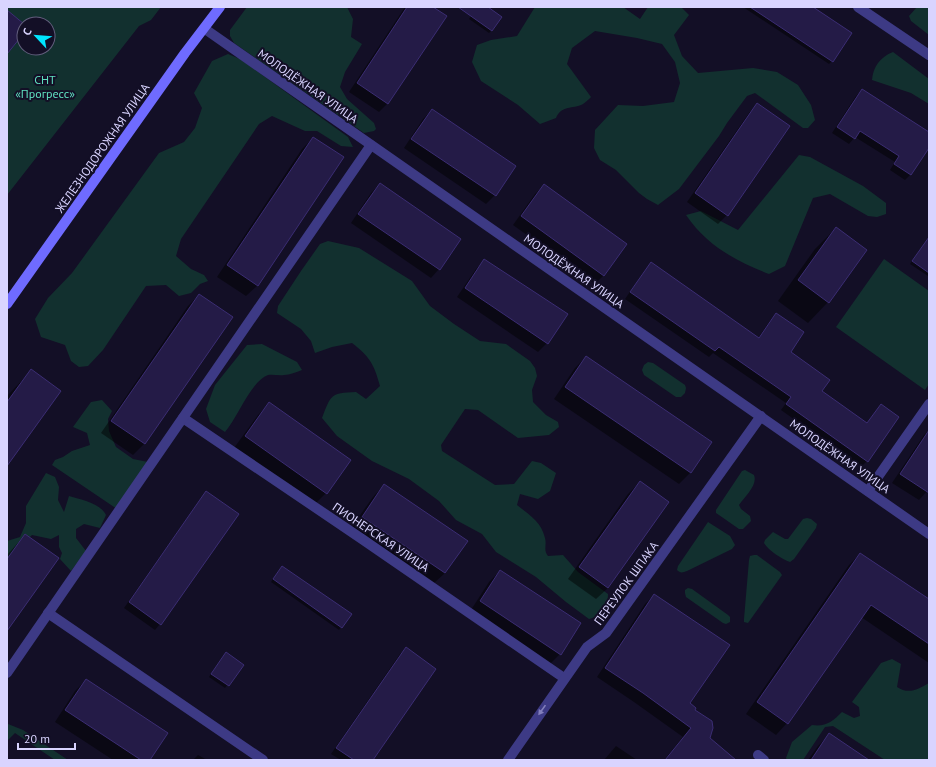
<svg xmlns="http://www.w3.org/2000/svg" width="936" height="767" font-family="'PT Sans',sans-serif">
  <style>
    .green { fill: #12302f; fill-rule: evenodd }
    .shadow { fill: #0007 }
    .building { fill: #241b47; stroke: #3b2d73 }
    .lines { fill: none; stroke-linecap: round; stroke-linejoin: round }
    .minor { stroke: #3d3a85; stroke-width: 10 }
    .secondary { stroke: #6f6bff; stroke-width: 10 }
    .oneway { fill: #837fbc }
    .labels { text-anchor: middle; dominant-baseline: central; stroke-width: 4; stroke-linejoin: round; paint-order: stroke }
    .park-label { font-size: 12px; fill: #5fe0c0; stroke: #130f26 }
    .street-label { font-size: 12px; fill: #d9d4ff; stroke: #130f26 }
  </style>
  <rect width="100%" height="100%" fill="#130f26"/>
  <g class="green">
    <path d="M 7,7 L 161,7 L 151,20 L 139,26 L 7,195 ZM 24,24 L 48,24 L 48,48 L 24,48 Z"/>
    <polygon points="247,7 347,7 353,19 351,37 362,44 345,72 340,87 347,99 374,123 376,129 374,131 364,133 234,43 230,36 230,30"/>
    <path d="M 535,7 L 623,7 L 640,19 L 648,7 L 681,7 L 689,15 L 674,35 L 682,56 L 698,73 L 753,68 L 777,72 L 798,85 L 811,105 L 815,120 L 808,128 L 803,128 L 755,93 L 747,96 L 727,123 L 719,136 L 679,189 L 658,205 L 647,199 L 639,193 L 616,170 L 600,160 L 594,148 L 595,130 L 618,105 L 643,106 L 674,102 L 680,83 L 675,62 L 662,44 L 637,38 L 595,31 L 572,48 L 567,64 L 591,97 C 588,100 584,104 581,105 C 570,109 561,106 556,118 L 540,124 L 518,105 L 481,81 L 472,62 L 477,45 L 491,40 L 517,36 Z"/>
    <polygon points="917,7 929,7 929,35 911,21 909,16"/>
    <path d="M 893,52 L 929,79 L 929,104 L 911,93 L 872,80 C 873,67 880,57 893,52 Z"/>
    <polygon points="228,54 240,59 348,137 353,147 341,146 317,131 305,131 272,116 259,124 181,239 176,256 191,269 204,275 208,281 200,284 191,293 179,296 166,285 146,286 103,350 88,366 79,367 71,361 65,345 41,337 35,319 48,298 72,273 159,153 184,142 195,128 202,108 194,93 212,61"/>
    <path d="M 799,155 L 810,157 L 863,186 L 886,203 L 886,214 L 877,217 L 868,216 L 830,194 L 813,198 L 785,266 L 769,274 C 736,261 707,246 686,215 L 701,211 L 738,230 Z"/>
    <path d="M 328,241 L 359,248 L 412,281 L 430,306 L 454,324 L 480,341 L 506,344 L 530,361 L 535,368 L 537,376 L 532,390 L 533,402 L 546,415 L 558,422 L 559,427 L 549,435 L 518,438 L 478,410 L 465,409 L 441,445 L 442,451 L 495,485 L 514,484 L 532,461 L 541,463 L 556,473 L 550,491 L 538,499 L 520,494 L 517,505 C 529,515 541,521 545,538 C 547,545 543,550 548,556 L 563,555 L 578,572 L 608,594 C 608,608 604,615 589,619 L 566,602 L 536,577 L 496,552 L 482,534 L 456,520 L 439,501 L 409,479 L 372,461 L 337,436 L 322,418 C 331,395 330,393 356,392 L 366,399 L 380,386 C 374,364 370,357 352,343 L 332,347 L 315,353 L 311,341 L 301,329 L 277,313 L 278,306 L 301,271 L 320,244 Z"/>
    <polygon points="884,259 929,291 929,384 925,390 836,327"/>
    <path d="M 262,344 L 297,362 L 302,370 C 296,372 290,375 284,375 C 279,376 273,374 268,375 C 251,381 238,417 225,432 L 210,422 L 206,409 L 215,385 L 247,345 Z"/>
    <polygon points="648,362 653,363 685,385 686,388 685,393 681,397 676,397 644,375 642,370 644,365"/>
    <polygon points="102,400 112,411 108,419 109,431 116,447 133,459 148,462 117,509 52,465 55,460 63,457 72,451 90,445 87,433 73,427 91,402"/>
    <path d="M 745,470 L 754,475 C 758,485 745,496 739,505 L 741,509 L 750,516 L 751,521 L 743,529 L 739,529 L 719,515 L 716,513 L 716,510 L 742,471 Z"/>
    <path d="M 46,473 L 55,477 L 59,487 L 58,500 L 64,512 L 69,496 C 82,500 100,503 106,515 L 100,528 L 84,524 L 76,529 L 76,538 L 86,551 L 71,571 L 60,559 L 62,553 L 59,547 L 59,535 L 51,539 L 32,535 L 21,545 L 7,564 L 7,541 L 20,537 L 26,523 L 26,506 Z"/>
    <path d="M 807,518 L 811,519 L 817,524 L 816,528 L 794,559 L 790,562 C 782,559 769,551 764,543 L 765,540 L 773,532 L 785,539 L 788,539 L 803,519 Z"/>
    <path d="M 708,522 L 730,536 L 735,545 L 732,549 L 687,571 C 682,573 680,573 677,570 L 678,566 Z"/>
    <polygon points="754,555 757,555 780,572 782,575 748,623 744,622 744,619 749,560 750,556"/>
    <polygon points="688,588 692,589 728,615 730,617 730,622 726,624 723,623 686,597 685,593 685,590"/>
    <path d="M 892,659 L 901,664 L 897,687 C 909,695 918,689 929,683 L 929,760 L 885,760 L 833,726 L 825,727 L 803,760 L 787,760 L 786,758 L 792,742 L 812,725 C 826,727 833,721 842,712 L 854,718 L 860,716 L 859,707 L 852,702 L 881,663 Z"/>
    <polygon points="8,724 23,730 68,760 55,760 15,733 7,741"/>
  </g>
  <g class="shadow">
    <polygon points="405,7 432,7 388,103 379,112 349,92"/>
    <polygon points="477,7 486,7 492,30 489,33 469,19"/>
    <polygon points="743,7 811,7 832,61 829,64"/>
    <polygon points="862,90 929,133 929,146 911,174 905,180 890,170 895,162 855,137 849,144 832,133 856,96"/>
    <polygon points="757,105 789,127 727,215 718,224 687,202 749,113"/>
    <polygon points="432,110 495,195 486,204 404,148 423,119"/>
    <polygon points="313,138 258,285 246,296 217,277 302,149"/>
    <polygon points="380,184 439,269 431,278 351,223 371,193"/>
    <polygon points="544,185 626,244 603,276 595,284 513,225 535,194"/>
    <polygon points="836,228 828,302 808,323 778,301 815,249"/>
    <polygon points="929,237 929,275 928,276 910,264"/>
    <polygon points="485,260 547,343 538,352 457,297 476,269"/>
    <polygon points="651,264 758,338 770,321 776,314 789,352 821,391 866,424 881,405 867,461 861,467 781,410 786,403 713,353 709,357 625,299 645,270"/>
    <polygon points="199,295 232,317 144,444 133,455 101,433 188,306"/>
    <polygon points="586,357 711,442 690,473 679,484 554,399 575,368"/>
    <polygon points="31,371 7,464 7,396"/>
    <polygon points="269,404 326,493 315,504 234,448 258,415"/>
    <polygon points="929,430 929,489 919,500 892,483 924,435"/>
    <polygon points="640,482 668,502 608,588 596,599 568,579 628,494"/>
    <polygon points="384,485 445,573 433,584 351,528 373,497"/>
    <polygon points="206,492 160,624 155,630 124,608 201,498"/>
    <polygon points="25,535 7,629 7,555"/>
    <polygon points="860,554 929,600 929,663 861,617 787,723 776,735 746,714 849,565"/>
    <polygon points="279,570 341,627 339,630 271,582"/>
    <polygon points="500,571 560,654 549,665 469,613 489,582"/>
    <polygon points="654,595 689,704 708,738 735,760 664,760 683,737 634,702 597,677 645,604"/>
    <polygon points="406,649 371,760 341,760 331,754 400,654"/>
    <polygon points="223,656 242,665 225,688 209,677"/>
    <polygon points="86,680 149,760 113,760 55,722 75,691"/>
    <polygon points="829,735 867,760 808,760 818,746"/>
    <polygon points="616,746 637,760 604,760"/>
    <polygon points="198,755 207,760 193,760"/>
  </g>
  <g class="building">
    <polygon points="407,7 433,7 447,16 388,104 357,83"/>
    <polygon points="458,7 488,7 502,17 492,31"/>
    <polygon points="750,7 813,7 852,33 833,62"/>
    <polygon points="7,10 24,24 24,33 7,54"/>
    <polygon points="862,89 929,132 929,148 911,175 894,164 899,156 860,131 855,139 837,127"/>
    <polygon points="757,103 790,126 728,216 695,193"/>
    <polygon points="432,109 516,166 496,196 411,139"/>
    <polygon points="313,137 344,157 258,286 227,265"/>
    <polygon points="380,183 461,239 440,270 358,214"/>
    <polygon points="544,184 627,244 604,276 521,216"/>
    <polygon points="836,227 867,250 829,303 798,280"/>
    <polygon points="929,237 929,273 912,261"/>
    <polygon points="484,259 568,314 548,344 465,288"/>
    <polygon points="651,262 759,338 776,313 804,332 791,352 830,380 822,391 867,423 881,404 899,417 868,462 786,404 791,397 719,347 715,351 630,292"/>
    <polygon points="199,294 233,317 145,444 111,421"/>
    <polygon points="586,356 712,442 691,473 565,387"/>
    <polygon points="31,369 61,391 7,466 7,402"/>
    <polygon points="269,402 351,460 327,494 245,436"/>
    <polygon points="929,430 929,493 900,474"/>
    <polygon points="640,481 669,502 608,588 579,567"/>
    <polygon points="384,484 468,541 445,573 362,517"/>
    <polygon points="206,491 239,514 161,625 129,602"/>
    <polygon points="25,534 59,558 7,631 7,559"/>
    <polygon points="860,553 929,599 929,644 871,605 788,724 757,702"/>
    <polygon points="282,566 352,614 342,628 273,579"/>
    <polygon points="500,570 581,623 561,655 480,601"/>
    <polygon points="654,594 730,645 690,703 696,708 695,710 712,721 713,728 710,738 736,760 665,760 691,728 643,693 605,668"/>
    <polygon points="406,647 436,669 373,760 354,760 336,748"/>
    <polygon points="226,652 244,665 229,686 211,674"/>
    <polygon points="86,679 168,733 150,760 141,760 65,710"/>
    <polygon points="829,733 869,760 811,760"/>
  </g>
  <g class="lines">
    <g class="minor">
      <polyline points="858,7 929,55"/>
      <polyline points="205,29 929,534"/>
      <polyline points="183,418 362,539 564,678"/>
      <polyline points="868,491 929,404"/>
      <polyline points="48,613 263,760"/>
      <polyline points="7,673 371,145"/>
      <polyline points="758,755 764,760"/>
      <polyline points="508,760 587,647 606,633 761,416"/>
    </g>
    <polyline class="secondary" points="7,304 185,53 220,7"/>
  </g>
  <defs><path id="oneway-solid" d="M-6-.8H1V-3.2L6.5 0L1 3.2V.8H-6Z"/></defs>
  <use class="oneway" href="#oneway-solid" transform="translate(542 710) rotate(125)"/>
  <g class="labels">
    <g class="park-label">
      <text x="45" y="79">СНТ<tspan x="45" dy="14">«Прогресс»</tspan></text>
    </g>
    <g class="street-label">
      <text transform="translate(308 86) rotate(35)">МОЛОДЁЖНАЯ УЛИЦА</text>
      <text transform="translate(102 148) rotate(-55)">ЖЕЛЕЗНОДОРОЖНАЯ УЛИЦА</text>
      <text transform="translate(574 271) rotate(35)">МОЛОДЁЖНАЯ УЛИЦА</text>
      <text transform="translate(840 456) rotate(35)">МОЛОДЁЖНАЯ УЛИЦА</text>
      <text transform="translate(381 537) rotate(34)">ПИОНЕРСКАЯ УЛИЦА</text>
      <text transform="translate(626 583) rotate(-54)">ПЕРЕУЛОК ШПАКА</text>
    </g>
  </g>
  <rect width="936" height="767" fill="none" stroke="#d9d4ff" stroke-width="16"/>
  <g transform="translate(36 36) rotate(296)"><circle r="19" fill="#130f26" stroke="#625e7d"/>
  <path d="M0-3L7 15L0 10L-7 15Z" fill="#00e5ff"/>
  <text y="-6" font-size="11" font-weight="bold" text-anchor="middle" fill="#d9d4ff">С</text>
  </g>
  <path d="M18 743v6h57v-6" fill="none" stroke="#d9d4ff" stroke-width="2"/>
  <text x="24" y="743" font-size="12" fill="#d9d4ff" stroke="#130f26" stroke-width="3" paint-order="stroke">20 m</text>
</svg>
